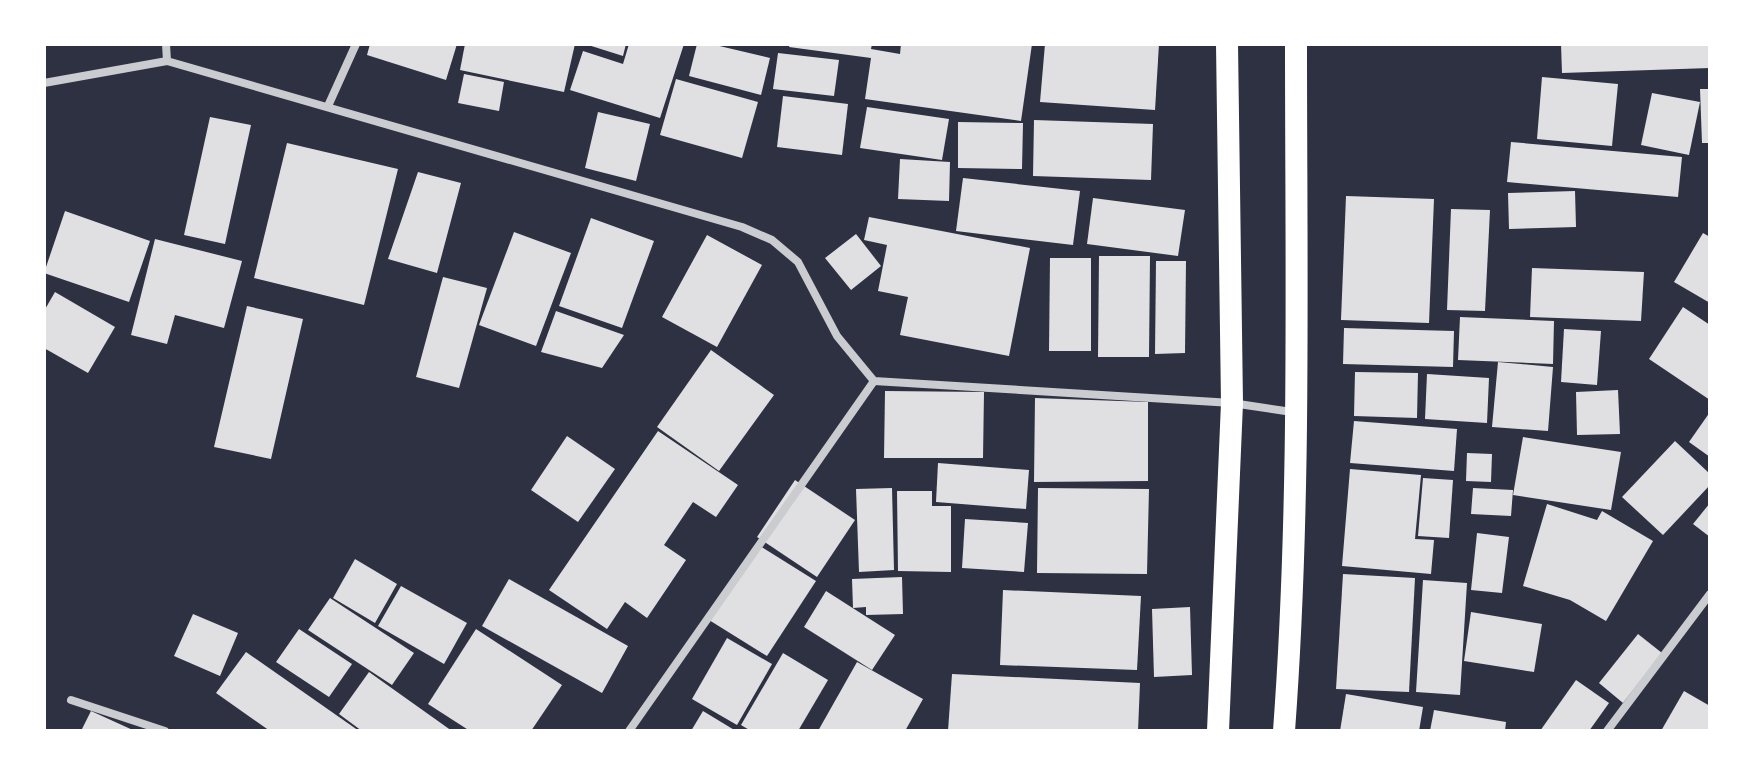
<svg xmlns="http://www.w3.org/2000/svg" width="1754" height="775" font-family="'Roboto Condensed',sans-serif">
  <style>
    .building { fill: #e0e0e3 }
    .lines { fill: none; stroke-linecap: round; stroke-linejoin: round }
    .minor { stroke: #caccd0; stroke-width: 8 }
    .trunk { stroke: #fff; stroke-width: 22 }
  </style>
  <rect width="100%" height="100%" fill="#2d3142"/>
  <g class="building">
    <polygon points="370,44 457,44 446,80 367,55"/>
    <polygon points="465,44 575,44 564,92 460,70"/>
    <polygon points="585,44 626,44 623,56"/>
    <polygon points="629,44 684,44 660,118 570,90 583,51 623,64"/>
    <polygon points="697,44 711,44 770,58 761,95 689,76"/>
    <polygon points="790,44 872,44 871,49 900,54 901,44 1032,44 1021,121 865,99 871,58 789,47"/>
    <polygon points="1045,44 1159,44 1155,110 1040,102"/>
    <polygon points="1561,44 1710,44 1710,68 1562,73"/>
    <polygon points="778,53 839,60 834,96 773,89"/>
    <polygon points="464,74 504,82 499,111 458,103"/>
    <polygon points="1542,77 1618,84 1612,146 1537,139"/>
    <polygon points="676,79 758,102 742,158 660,135"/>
    <polygon points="1700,89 1710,89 1710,143 1702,143"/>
    <polygon points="1652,93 1700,102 1689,155 1641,145"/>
    <polygon points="783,96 848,104 842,155 777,147"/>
    <polygon points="867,107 949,119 942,160 860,148"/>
    <polygon points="598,112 650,124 636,181 585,168"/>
    <polygon points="210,117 251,125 225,244 184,235"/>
    <polygon points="1034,120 1153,124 1151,180 1033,176"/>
    <polygon points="958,122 1023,123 1022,169 958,168"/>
    <polygon points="1511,142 1682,157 1678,197 1507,182"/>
    <polygon points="287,143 398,169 364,305 254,278"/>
    <polygon points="900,159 950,162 949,201 898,199"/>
    <polygon points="418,172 461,183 437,273 388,259"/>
    <polygon points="963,178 1080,191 1073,245 956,231"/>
    <polygon points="1575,191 1576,227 1509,229 1508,193"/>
    <polygon points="1346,196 1434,199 1429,323 1341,320"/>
    <polygon points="1093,198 1185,210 1178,256 1087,244"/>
    <polygon points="1451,209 1490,210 1485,311 1447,310"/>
    <polygon points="65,211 150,241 129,302 44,273"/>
    <polygon points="869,217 1030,248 1009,356 900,335 908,297 878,291 887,245 864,240"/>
    <polygon points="591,218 654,241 622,328 559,306"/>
    <polygon points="514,232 571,253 536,346 479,325"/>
    <polygon points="1703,233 1710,237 1710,303 1674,282"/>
    <polygon points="856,234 881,266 851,290 825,258"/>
    <polygon points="707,235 762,265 717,347 662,317"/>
    <polygon points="155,239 242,261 224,328 175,315 167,344 131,335"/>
    <polygon points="1099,256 1150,256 1149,357 1098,357"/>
    <polygon points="1050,258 1091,258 1091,351 1049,351"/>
    <polygon points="1156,261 1186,261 1185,353 1155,354"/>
    <polygon points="1532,268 1644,272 1641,321 1530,317"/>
    <polygon points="443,277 487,288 459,388 416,377"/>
    <polygon points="55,292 115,327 88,373 44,348 44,311"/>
    <polygon points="247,306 303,319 271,459 214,447"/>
    <polygon points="1683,307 1710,325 1710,400 1649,359"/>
    <polygon points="556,311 624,335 602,368 541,352"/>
    <polygon points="1460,317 1554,321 1553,364 1458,360"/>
    <polygon points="1344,328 1454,331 1453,367 1343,364"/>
    <polygon points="1564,329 1601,331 1597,385 1561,382"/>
    <polygon points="711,350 774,395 719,471 657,427"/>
    <polygon points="1498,362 1553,367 1548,431 1492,427"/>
    <polygon points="1355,372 1418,373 1417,418 1354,416"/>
    <polygon points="1427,374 1489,378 1487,423 1425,419"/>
    <polygon points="1618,390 1620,434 1577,435 1576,392"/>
    <polygon points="885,391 984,392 983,458 884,458"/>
    <polygon points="1035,398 1148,402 1148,481 1034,482"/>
    <polygon points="1710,412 1710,457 1689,442"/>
    <polygon points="1354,421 1457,429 1454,471 1350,463"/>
    <polygon points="658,431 738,485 716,517 693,502 664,545 686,560 647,618 625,602 607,629 549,590"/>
    <polygon points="567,436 615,469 578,522 531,490"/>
    <polygon points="1523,437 1621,452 1611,510 1513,495"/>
    <polygon points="1675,441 1710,474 1710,485 1663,535 1622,497"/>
    <polygon points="1467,453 1492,454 1491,482 1466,481"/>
    <polygon points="938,463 1029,470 1026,509 936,502"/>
    <polygon points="1350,469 1421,475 1415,539 1434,540 1431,574 1342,566"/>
    <polygon points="1423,478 1453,480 1449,538 1418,536"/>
    <polygon points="795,480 855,520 817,577 757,537"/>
    <polygon points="892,488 894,570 859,572 856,489"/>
    <polygon points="1038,488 1149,489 1147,574 1037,573"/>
    <polygon points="1473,488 1513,490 1511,516 1471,514"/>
    <polygon points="897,491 932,491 932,506 951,506 951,572 898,571"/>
    <polygon points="1710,503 1710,537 1693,524"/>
    <polygon points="1547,504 1597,520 1602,511 1653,541 1606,621 1570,600 1523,586"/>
    <polygon points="965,519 1028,523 1024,572 962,568"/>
    <polygon points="1477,533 1509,537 1502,593 1471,590"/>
    <polygon points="757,544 816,581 767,656 709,620"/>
    <polygon points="355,559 397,584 375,623 333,598"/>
    <polygon points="1343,574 1415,578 1409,692 1336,689"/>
    <polygon points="902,577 903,614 866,615 866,607 853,608 852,579"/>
    <polygon points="509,579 628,646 602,693 482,626"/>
    <polygon points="1423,580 1467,583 1460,695 1416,692"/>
    <polygon points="401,586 467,623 444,664 378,626"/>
    <polygon points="1003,590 1141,596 1137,670 1000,665"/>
    <polygon points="826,591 895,635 872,670 804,627"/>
    <polygon points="330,598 414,653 392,685 308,630"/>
    <polygon points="1190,607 1192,675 1154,677 1152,609"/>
    <polygon points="1471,612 1542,624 1534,672 1464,661"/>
    <polygon points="193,614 238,633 220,676 174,656"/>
    <polygon points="299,629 352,664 329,697 276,662"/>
    <polygon points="476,629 562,685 531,731 470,731 428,704"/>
    <polygon points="1638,634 1662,653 1623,703 1599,683"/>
    <polygon points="727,638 772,664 737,725 692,699"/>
    <polygon points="246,652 359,731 270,731 216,693"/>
    <polygon points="783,653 828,680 798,731 751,731 741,725"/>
    <polygon points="857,662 923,699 905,731 818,731"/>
    <polygon points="369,672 452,731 362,731 339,714"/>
    <polygon points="952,674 1140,683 1138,731 948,731"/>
    <polygon points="1576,680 1609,703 1589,731 1540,731"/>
    <polygon points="1684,691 1710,706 1710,731 1661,731"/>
    <polygon points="1346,694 1423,707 1419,731 1340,731"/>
    <polygon points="1434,710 1506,722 1505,731 1430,731"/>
    <polygon points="91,711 135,731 81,731"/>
    <polygon points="703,711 736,731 691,731"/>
  </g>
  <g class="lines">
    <g class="minor">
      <polyline points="166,44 167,61 742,227 772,240 798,262 837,336 874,381 1232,403 1292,412"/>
      <polyline points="44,83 167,61"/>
      <polyline points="328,106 356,44"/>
      <polyline points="71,700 165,731"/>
      <polyline points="629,731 874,381"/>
      <polyline points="1607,731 1710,594"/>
    </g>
    <g class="trunk">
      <polyline points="1218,731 1232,403 1227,44"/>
      <path d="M 1284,731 C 1301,502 1296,273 1296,44"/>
    </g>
  </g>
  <rect width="1754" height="775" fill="none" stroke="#ffffff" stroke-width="92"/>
</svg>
